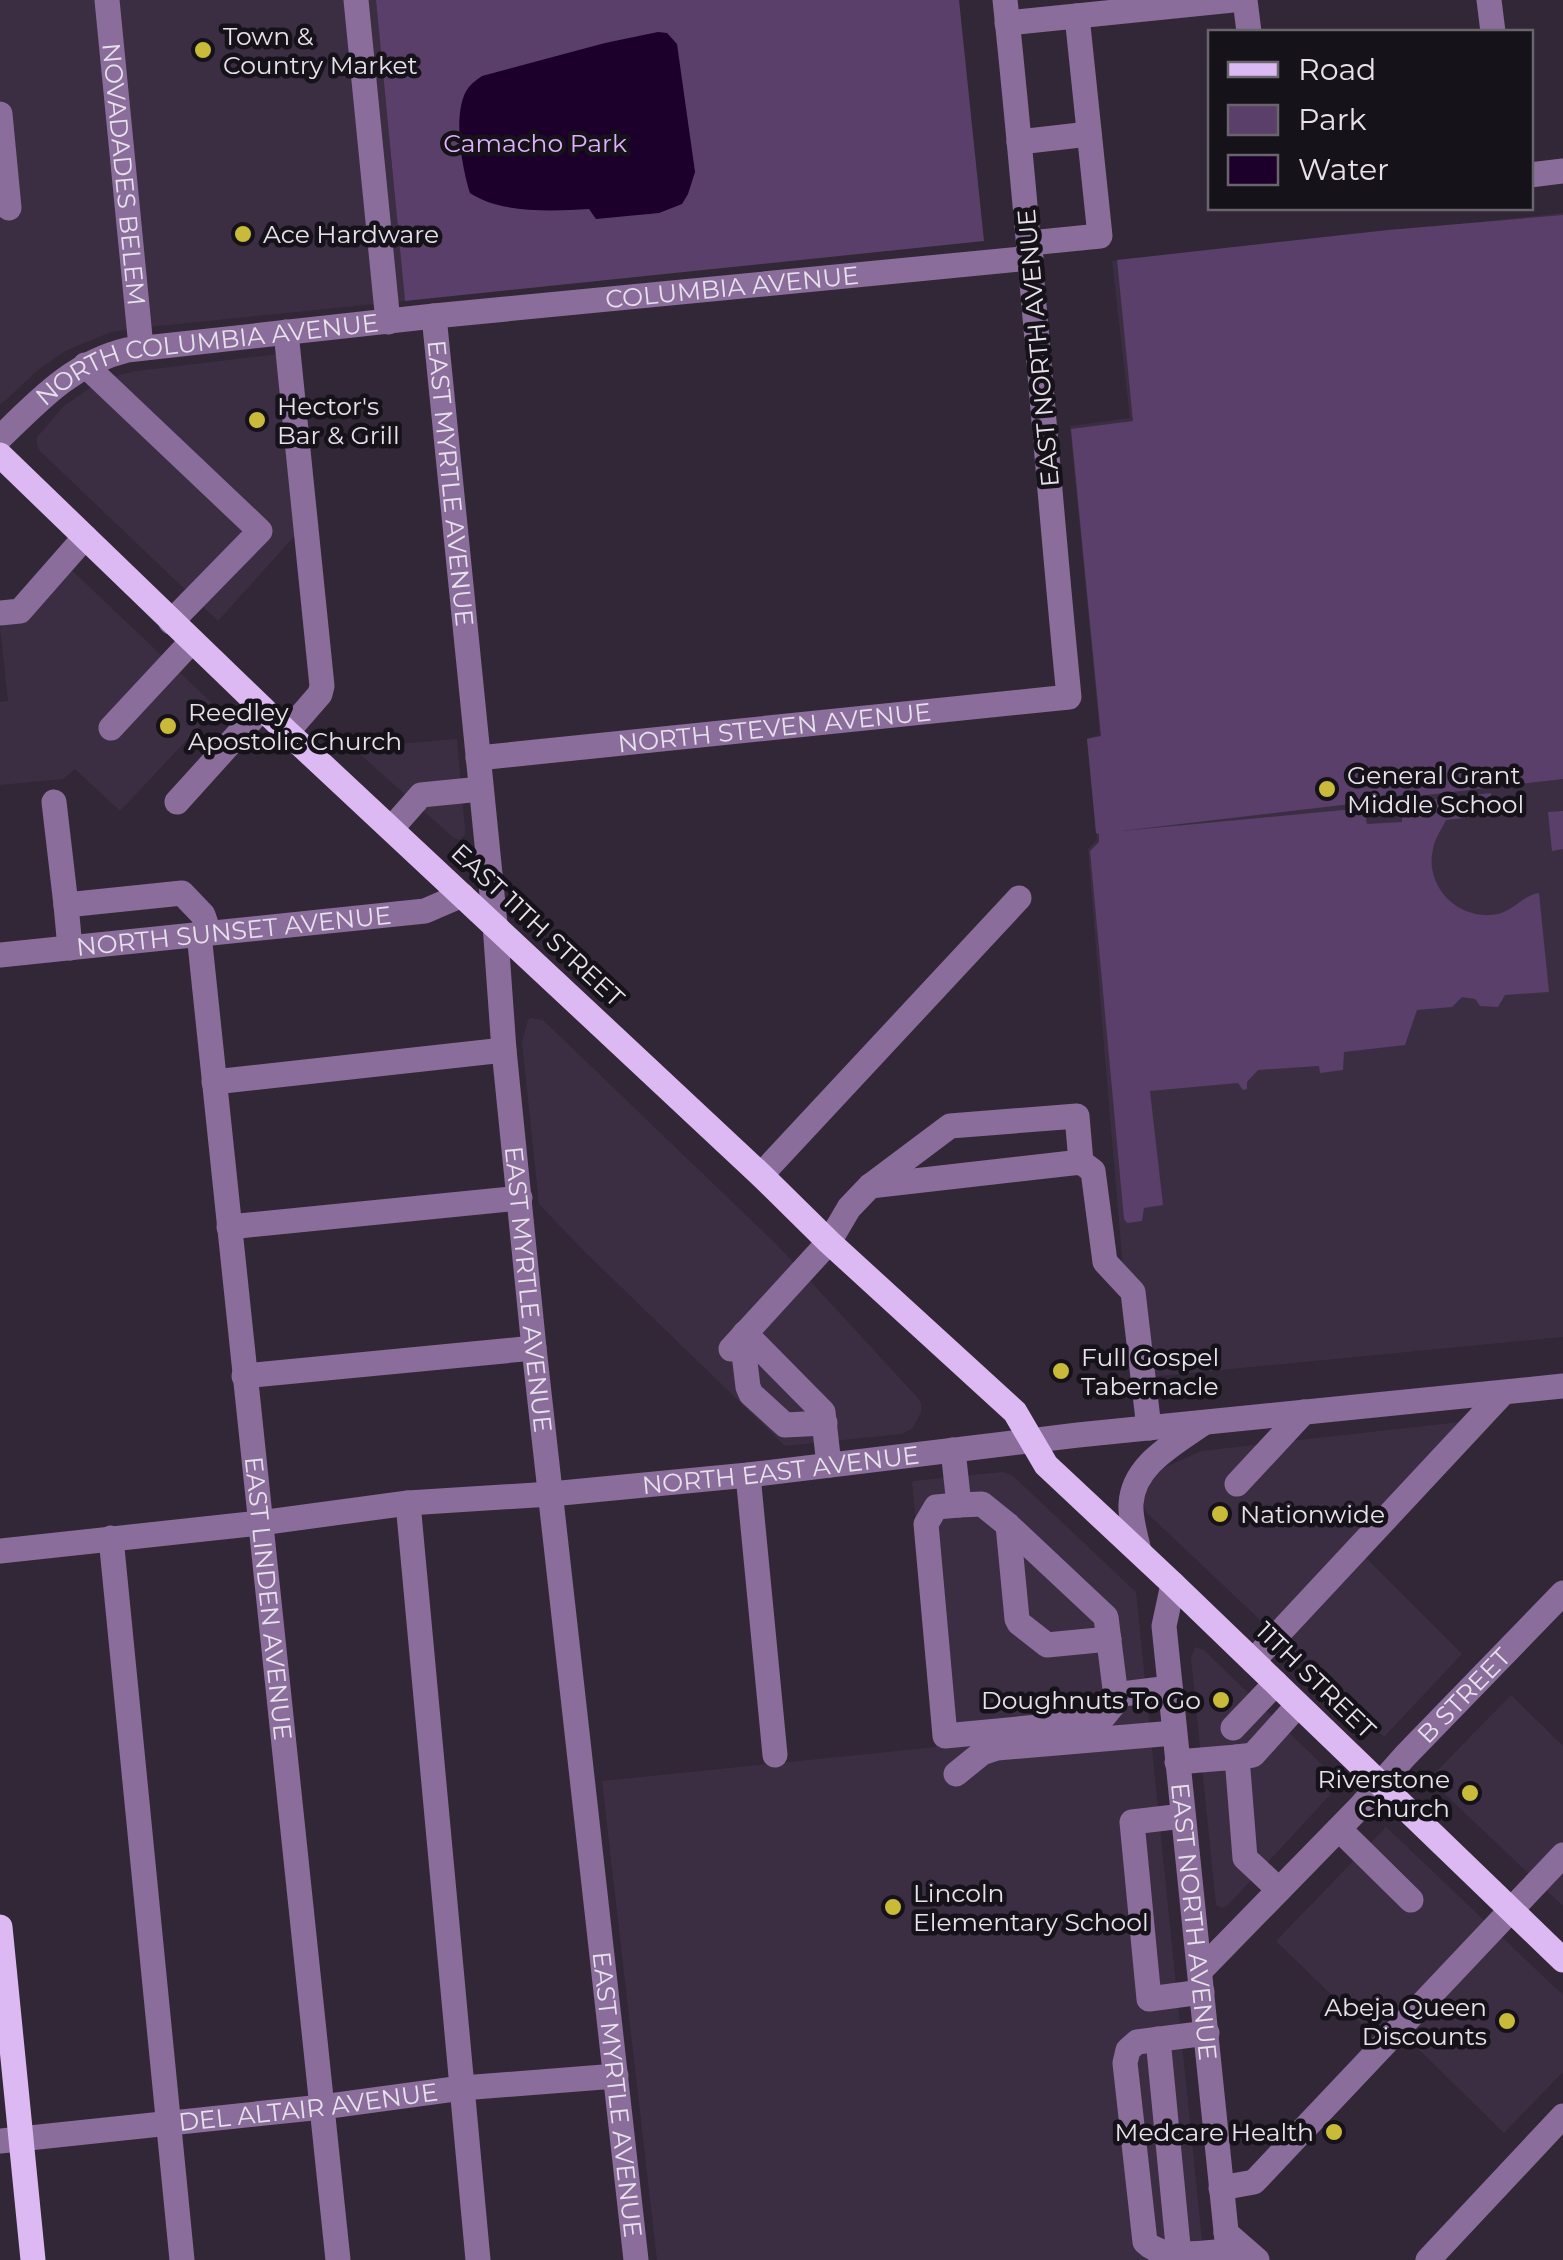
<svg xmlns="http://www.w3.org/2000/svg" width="1563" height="2260" font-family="Montserrat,sans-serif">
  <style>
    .built { fill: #3b2e43 }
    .green { fill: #593f69 }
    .water { fill: #1c002b }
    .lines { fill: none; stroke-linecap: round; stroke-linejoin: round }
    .minor { stroke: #8a6d9b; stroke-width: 25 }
    .major { stroke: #ddb9f3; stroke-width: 25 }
    .poi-dot { fill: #caba3a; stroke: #161219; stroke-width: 4 }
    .labels { text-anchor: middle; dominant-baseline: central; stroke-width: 9; stroke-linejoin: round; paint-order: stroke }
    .poi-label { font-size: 25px; fill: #e7e1eb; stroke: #161219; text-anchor: start }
    .park-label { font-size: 25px; fill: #e0b1fc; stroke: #161219 }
    .street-label { font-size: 25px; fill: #e7e1eb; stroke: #161219 }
  </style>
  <rect width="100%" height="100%" fill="#312736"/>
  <g class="built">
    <polygon points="0,0 376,0 405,301 139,328 111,332 65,351 39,369 6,400 0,404"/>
    <polygon points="1563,213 1563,1337 1149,1377 1123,1269 1103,1034 1088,849 1097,840 1087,738 1100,735 1070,426 1130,418 1112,261"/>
    <polygon points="280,354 300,530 218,621 40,451 37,445 37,437 64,406 87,390 112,377 136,371"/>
    <polygon points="63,562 217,708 120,811 75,769 63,779 0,785 0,702 8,701 0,628"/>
    <polygon points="457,739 465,829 465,834 460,840 454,838 353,748"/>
    <polygon points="531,1018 543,1020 778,1246 917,1397 921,1403 921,1412 913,1428 901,1434 785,1446 583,1250 539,1204 522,1042 528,1020"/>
    <polygon points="1496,1418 1363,1555 1462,1654 1384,1737 1147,1513 1144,1507 1143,1495 1157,1471 1201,1451"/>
    <polygon points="1003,1472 1013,1476 1136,1592 1204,2260 657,2260 602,1781 936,1747 912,1481"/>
    <polygon points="1195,1647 1204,1650 1341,1783 1228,1905 1222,1908 1216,1905 1191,1658"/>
    <polygon points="1511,1695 1563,1746 1563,1906 1429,1779"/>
    <polygon points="1386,1827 1563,1995 1563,2072 1504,2133 1399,2030 1383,2045 1276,1941"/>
  </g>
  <g class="green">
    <polygon points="376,0 959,0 984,241 405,301"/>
    <path d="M 1563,215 L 1563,779 L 1121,831 L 1364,808 L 1367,824 L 1402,822 L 1402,803 L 1491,793 L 1491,807 L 1466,810 L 1465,818 L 1446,820 C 1441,830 1435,838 1433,849 C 1424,887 1459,922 1498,914 C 1514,910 1524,895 1539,893 L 1549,992 L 1505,995 L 1498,1007 L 1480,1006 L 1475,999 L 1462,997 L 1452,1007 L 1417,1010 L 1405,1045 L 1344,1052 L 1343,1070 L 1320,1073 L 1319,1066 L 1258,1070 L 1247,1082 L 1247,1089 L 1243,1090 L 1238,1083 L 1150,1091 L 1163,1205 L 1144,1208 L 1142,1221 L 1127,1223 L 1124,1219 L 1090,851 L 1099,842 L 1099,834 L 1096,833 L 1087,739 L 1101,736 L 1071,429 L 1133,421 L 1117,260 L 1388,230 Z"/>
    <polygon points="1563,811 1563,849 1552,851 1548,812"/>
  </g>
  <path class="water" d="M 658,32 L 667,33 L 677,44 L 695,172 L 688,194 L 682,204 L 659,213 L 596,219 L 589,209 C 553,211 501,214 470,193 C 462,168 451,109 469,87 C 473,82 478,79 482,76 L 605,43 Z"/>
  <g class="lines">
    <g class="minor">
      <path id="s1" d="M 107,0 L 141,347"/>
      <polyline points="356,0 388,322"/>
      <polyline points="1245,0 1249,32"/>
      <polyline points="1489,0 1493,32"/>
      <polyline points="1007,23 1233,0"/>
      <polyline points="0,114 9,208"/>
      <polyline points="1019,142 1089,134"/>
      <polyline points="1530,175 1563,171"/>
      <polyline points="1030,243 1100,236 1077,16"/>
      <path id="s2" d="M 434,316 L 495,924 L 504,1050 L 534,1348 L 636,2260"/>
      <polyline points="286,332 322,686 320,694 287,732"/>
      <polyline points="85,365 260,531 171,622"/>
      <path id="s3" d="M 0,438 C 39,400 73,363 127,350 L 434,316 L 1031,258"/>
      <polyline points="0,613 20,611 85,537"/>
      <polyline points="111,728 192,641"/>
      <path id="s4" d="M 478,758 L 1069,697 C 1046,465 1030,232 1005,0"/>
      <polyline points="54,802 66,905"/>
      <polyline points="177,802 262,708"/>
      <polyline points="391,829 421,795 481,789"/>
      <path id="s5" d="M 199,934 L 338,2260"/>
      <polyline points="70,948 66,905 182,893 203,915 209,933"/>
      <path id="s6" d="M 0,955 L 425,911 L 462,895"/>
      <polyline points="214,1082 504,1050"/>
      <polyline points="761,1175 1019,898"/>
      <polyline points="870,1186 1081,1162 1093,1171 1105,1262 1133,1292 1149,1428"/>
      <polyline points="229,1227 520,1198"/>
      <polyline points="745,1333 823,1412 829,1465"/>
      <polyline points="742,1337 748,1387 751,1394 785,1425 825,1423"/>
      <polyline points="731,1349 829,1242 849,1208 870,1186 950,1126 1077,1116 1081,1162"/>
      <polyline points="244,1376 534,1348"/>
      <polyline points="953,1450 959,1505 982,1504 1008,1525 1106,1617 1115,1689 1122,1694 1170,1688"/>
      <polyline points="748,1475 775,1755"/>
      <polyline points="1237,1484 1304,1412"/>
      <polyline points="408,1503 478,2260"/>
      <polyline points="959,1505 936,1507 926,1524 945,1736 1100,1721 1122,1694"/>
      <polyline points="1008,1525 1017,1619 1019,1623 1047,1645 1109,1639"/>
      <polyline points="111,1538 182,2260"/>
      <path id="s7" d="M 0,1551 L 260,1523 L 408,1503 L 551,1494 L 748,1475 L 1078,1435 L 1563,1386"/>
      <path d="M 1139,1551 C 1136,1537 1130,1519 1131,1504 C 1133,1465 1174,1444 1202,1424"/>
      <path id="s8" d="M 1173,1584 L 1164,1626 L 1229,2260"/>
      <polyline points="1253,1661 1503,1393"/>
      <polyline points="1233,1728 1276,1683"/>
      <polyline points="1237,1757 1253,1755 1298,1705"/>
      <polyline points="1177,1762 1237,1757 1245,1858 1279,1890"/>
      <polyline points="956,1774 982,1753 997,1748 1174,1733"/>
      <polyline points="1183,1816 1132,1822 1149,1999 1202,1992"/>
      <polyline points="1339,1829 1411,1900"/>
      <path id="s9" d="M 1201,1970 L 1360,1807 L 1405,1756 L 1563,1593"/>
      <path d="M 1207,2033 L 1137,2042 L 1128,2050 L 1125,2063 L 1145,2242 C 1162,2260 1202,2253 1228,2251"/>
      <polyline points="1158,2039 1179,2256"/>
      <path id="s10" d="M 0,2141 L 322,2107 L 462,2088 L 616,2076"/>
      <polyline points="1221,2188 1254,2182 1563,1855"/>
      <polyline points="1226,2233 1257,2260"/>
      <polyline points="1428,2260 1563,2116"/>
    </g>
    <g class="major">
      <polyline points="0,455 287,732 761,1175 829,1242 1015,1412 1046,1465 1173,1584 1563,1960"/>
      <polyline points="0,1927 33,2260"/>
    </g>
  </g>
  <g class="poi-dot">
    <circle cx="203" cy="50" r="10"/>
    <circle cx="243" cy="234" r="10"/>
    <circle cx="257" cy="420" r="10"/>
    <circle cx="168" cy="726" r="10"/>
    <circle cx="1327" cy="789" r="10"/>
    <circle cx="1061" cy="1371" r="10"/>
    <circle cx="1220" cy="1514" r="10"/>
    <circle cx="1221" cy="1700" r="10"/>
    <circle cx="1470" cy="1793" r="10"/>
    <circle cx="893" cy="1907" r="10"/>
    <circle cx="1507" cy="2021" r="10"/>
    <circle cx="1334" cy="2132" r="10"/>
  </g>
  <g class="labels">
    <g class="poi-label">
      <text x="223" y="36">Town &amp;<tspan x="223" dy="29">Country Market</tspan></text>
      <text x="263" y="234">Ace Hardware</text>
      <text x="277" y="406">Hector's<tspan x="277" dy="29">Bar &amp; Grill</tspan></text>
      <text x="188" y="712">Reedley<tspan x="188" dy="29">Apostolic Church</tspan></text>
      <text x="1347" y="775">General Grant<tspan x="1347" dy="29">Middle School</tspan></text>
      <text x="1081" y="1357">Full Gospel<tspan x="1081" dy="29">Tabernacle</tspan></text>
      <text x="1240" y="1514">Nationwide</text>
      <text x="1201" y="1700" text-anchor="end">Doughnuts To Go</text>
      <text x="1450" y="1779" text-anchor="end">Riverstone<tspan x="1450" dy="29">Church</tspan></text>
      <text x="913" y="1893">Lincoln<tspan x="913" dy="29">Elementary School</tspan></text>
      <text x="1487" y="2007" text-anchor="end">Abeja Queen<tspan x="1487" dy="29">Discounts</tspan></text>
      <text x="1314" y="2132" text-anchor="end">Medcare Health</text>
    </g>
    <g class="park-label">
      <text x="535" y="143">Camacho Park</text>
    </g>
    <g class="street-label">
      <text stroke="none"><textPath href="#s1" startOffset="175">NOVADADES BELEM</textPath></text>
      <text stroke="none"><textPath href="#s3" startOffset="765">COLUMBIA AVENUE</textPath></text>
      <text transform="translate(1038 348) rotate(-95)">EAST NORTH AVENUE</text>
      <text stroke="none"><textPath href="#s3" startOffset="232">NORTH COLUMBIA AVENUE</textPath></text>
      <text stroke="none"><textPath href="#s2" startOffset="168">EAST MYRTLE AVENUE</textPath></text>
      <text stroke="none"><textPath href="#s4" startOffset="298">NORTH STEVEN AVENUE</textPath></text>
      <text transform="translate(538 925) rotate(43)">EAST 11TH STREET</text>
      <text stroke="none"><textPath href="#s6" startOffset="235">NORTH SUNSET AVENUE</textPath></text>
      <text stroke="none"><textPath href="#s2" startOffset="978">EAST MYRTLE AVENUE</textPath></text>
      <text stroke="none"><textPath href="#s7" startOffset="785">NORTH EAST AVENUE</textPath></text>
      <text stroke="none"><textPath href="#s5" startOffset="668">EAST LINDEN AVENUE</textPath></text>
      <text transform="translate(1316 1680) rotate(44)">11TH STREET</text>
      <text stroke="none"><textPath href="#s9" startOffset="380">B STREET</textPath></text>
      <text stroke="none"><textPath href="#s8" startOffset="340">EAST NORTH AVENUE</textPath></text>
      <text stroke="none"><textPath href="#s2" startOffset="1788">EAST MYRTLE AVENUE</textPath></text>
      <text stroke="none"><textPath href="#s10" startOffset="310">DEL ALTAIR AVENUE</textPath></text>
    </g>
  </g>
  <rect x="1208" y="30" width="325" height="180" fill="#161219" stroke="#6a656d" stroke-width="2.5"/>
  <rect x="1228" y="62" width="50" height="15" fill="#ddb9f3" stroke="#6a656d" stroke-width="2.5"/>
  <text x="1298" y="80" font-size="30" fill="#e7e1eb">Road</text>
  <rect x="1228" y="105" width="50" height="30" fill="#593f69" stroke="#6a656d" stroke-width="2.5"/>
  <text x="1298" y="130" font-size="30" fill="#e7e1eb">Park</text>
  <rect x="1228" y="155" width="50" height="30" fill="#1c002b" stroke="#6a656d" stroke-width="2.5"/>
  <text x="1298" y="180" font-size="30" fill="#e7e1eb">Water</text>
</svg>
